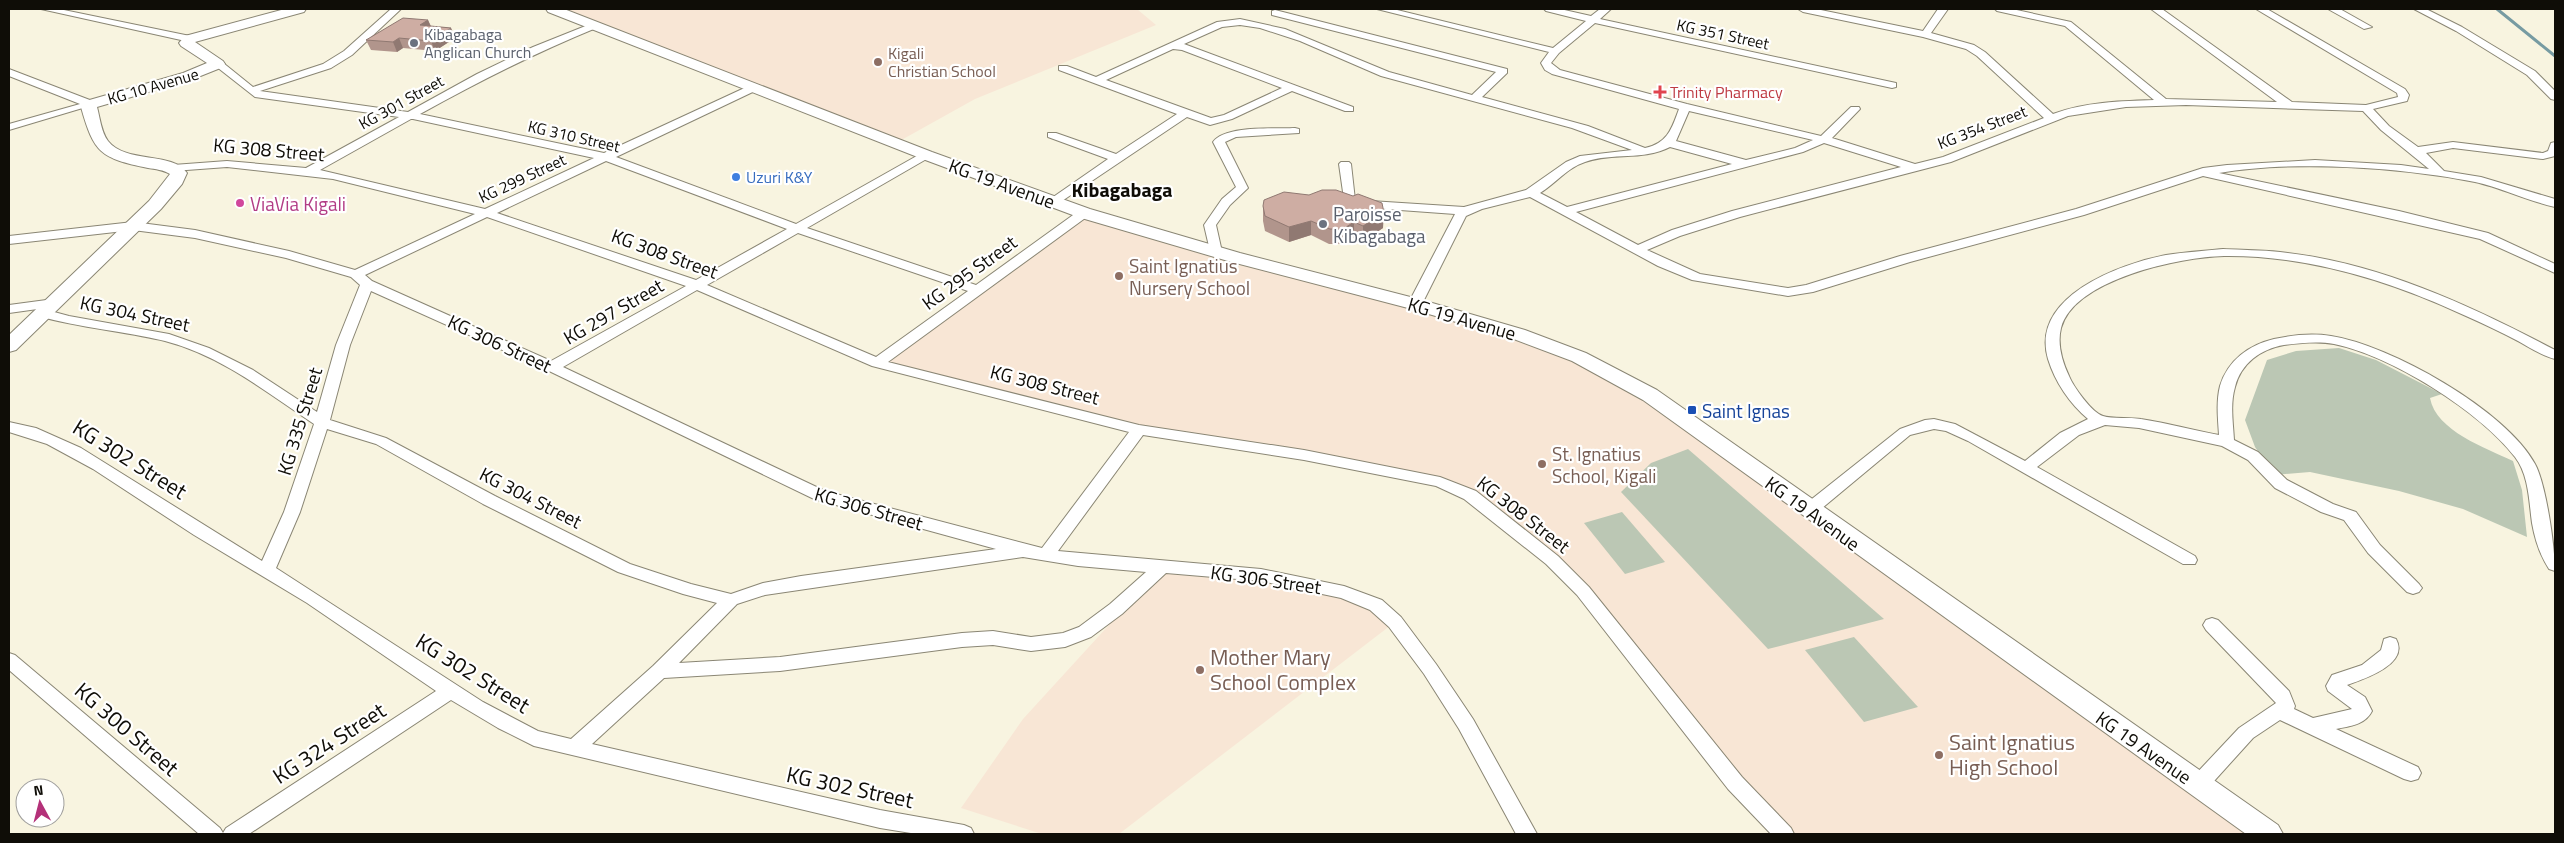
<svg xmlns="http://www.w3.org/2000/svg" width="2564" height="843" font-family="'Titillium Web',sans-serif">
  <style>
    .education { fill: #f8e6d5 }
    .green { fill: #bbc7b4 }
    .lines { fill: none; stroke-linecap: round; stroke-linejoin: round }
    .stream { stroke: #779ba2; stroke-width: 3 }
    .street-casing { stroke: #8a8674; stroke-width: 2 }
    .secondary-casing { stroke: #8a8674; stroke-width: 2 }
    .street { fill: #fff; fill-rule: evenodd }
    .secondary { fill: #fff; fill-rule: evenodd }
    .wall { fill: #b1958c }
    .shaded-wall { fill: #907972 }
    .building { fill: #ceada3; stroke: #907972 }
    .worship-dot { fill: #6b7280; stroke: #fff; stroke-width: 2 }
    .education-dot { fill: #8d6e63; stroke: #fff; stroke-width: 2 }
    .health-dot { fill: #e0444e; stroke: #fff; stroke-width: 2 }
    .shop-dot { fill: #3f7fe0; stroke: #fff; stroke-width: 2 }
    .hotel-dot { fill: #d1479c; stroke: #fff; stroke-width: 2 }
    .transit-dot { fill: #1a4fb4; stroke: #fff; stroke-width: 2 }
    .labels { text-anchor: middle; dominant-baseline: central; stroke-width: 4.5; stroke-linejoin: round; paint-order: stroke }
    .far-worship-label { font-size: 16px; fill: #5b616d; stroke: #fff; text-anchor: start }
    .far-street-label { font-size: 16px; fill: #0f0d07; stroke: #fff }
    .far-education-label { font-size: 16px; fill: #785e54; stroke: #fff; text-anchor: start }
    .far-health-label { font-size: 16px; fill: #be3a42; stroke: #fff; text-anchor: start }
    .far-shop-label { font-size: 16px; fill: #366cbe; stroke: #fff; text-anchor: start }
    .street-label { font-size: 19px; fill: #0f0d07; stroke: #fff }
    .hotel-label { font-size: 19px; fill: #b23c85; stroke: #fff; text-anchor: start }
    .worship-label { font-size: 19px; fill: #5b616d; stroke: #fff; text-anchor: start }
    .education-label { font-size: 19px; fill: #785e54; stroke: #fff; text-anchor: start }
    .transit-label { font-size: 19px; fill: #164399; stroke: #fff; text-anchor: start }
    .far-district-label { font-size: 20px; font-weight: bold; fill: #0f0d07; stroke: #fff }
    .near-street-label { font-size: 22px; fill: #0f0d07; stroke: #fff }
    .near-education-label { font-size: 22px; fill: #785e54; stroke: #fff; text-anchor: start }
  </style>
  <rect width="100%" height="100%" fill="#f8f4e0"/>
  <g class="education">
    <polygon points="553,9 1137,9 1156,25 975,99 896,143"/>
    <polygon points="1084,213 1518,334 1622,378 2268,834 1785,834 1552,560 1440,482 1139,430 877,363"/>
    <polygon points="1162,567 1344,592 1395,622 1119,834 1042,834 961,808 1023,719"/>
  </g>
  <g class="green">
    <path d="M 2339,348 L 2376,360 L 2442,394 L 2430,398 C 2436,431 2486,448 2513,461 L 2522,490 L 2527,537 L 2463,509 L 2399,491 L 2310,472 L 2274,475 L 2255,447 L 2245,420 L 2267,360 L 2296,351 Z"/>
    <polygon points="1688,449 1884,619 1768,649 1621,492 1651,463"/>
    <polygon points="1622,512 1665,562 1625,574 1584,523"/>
    <polygon points="1854,637 1918,707 1864,722 1805,650"/>
  </g>
  <g class="lines">
    <polyline class="stream" points="2497,9 2555,56"/>
    <defs>
      <g id="street">
        <polygon points="41,9 59,9 190,36 195,39 190,42"/>
        <path d="M 391,9 L 401,9 L 352,55 L 331,68 L 260,91 L 408,112 L 477,74 L 533,47 L 593,23 L 596,24 L 596,28 C 535,53 478,82 420,114 L 604,153 L 751,85 L 759,85 L 759,89 L 616,157 L 796,224 L 922,153 L 930,153 L 930,157 L 807,228 L 976,285 L 1080,210 L 1088,210 L 1088,216 L 888,362 L 1139,425 L 1304,450 L 1440,477 L 1476,491 L 1558,556 L 1589,587 L 1742,777 L 1791,828 L 1794,834 L 1771,834 L 1728,789 L 1577,595 L 1546,564 L 1464,499 L 1436,486 L 1304,460 L 1143,435 L 1058,551 L 1261,569 L 1344,586 L 1382,600 L 1401,617 L 1436,664 L 1473,719 L 1537,834 L 1516,834 L 1459,729 L 1424,674 L 1389,627 L 1370,610 L 1341,598 L 1261,581 L 1166,573 L 1122,614 L 1091,637 L 1065,647 L 1031,651 L 993,645 L 962,647 L 780,671 L 664,678 L 592,744 L 880,810 L 964,825 L 971,828 L 974,834 L 917,834 L 880,828 L 534,746 L 498,728 L 451,700 L 249,834 L 199,834 L 9,670 L 9,653 L 15,655 L 220,828 L 223,833 L 226,828 L 436,691 L 307,603 L 194,535 L 93,469 L 47,444 L 9,432 L 9,422 L 36,428 L 81,448 L 262,561 L 284,512 L 314,424 C 268,393 220,355 165,341 C 123,331 80,328 38,316 L 36,313 L 43,309 L 69,316 L 169,334 L 209,348 L 253,370 L 317,412 L 336,345 L 360,285 L 351,277 L 286,258 L 195,238 L 133,230 L 9,244 L 9,236 L 133,222 L 195,230 L 289,251 L 355,270 L 475,214 L 333,179 L 227,167 L 173,171 L 167,168 L 173,165 L 227,161 L 306,168 L 399,117 L 255,97 L 213,64 L 222,62 L 253,87 L 323,64 L 344,51 ZM 411,119 L 413,119 L 594,158 L 485,209 L 320,170 ZM 606,161 L 787,229 L 696,280 L 497,213 ZM 487,217 L 686,286 L 551,361 L 372,281 L 365,275 ZM 798,233 L 968,291 L 876,357 L 707,285 ZM 697,290 L 872,366 L 1129,432 L 1042,548 L 825,491 L 563,367 ZM 371,291 L 547,370 L 814,499 L 996,549 L 801,576 L 763,583 L 731,594 L 691,584 L 630,564 L 495,496 L 386,438 L 330,420 L 350,345 ZM 327,429 L 376,444 L 483,504 L 618,572 L 683,594 L 717,603 L 653,666 L 571,739 L 538,731 L 483,702 L 276,568 L 300,512 ZM 1023,557 L 1078,566 L 1146,572 L 1110,604 L 1079,627 L 1063,633 L 1031,637 L 993,631 L 962,633 L 780,657 L 679,663 L 737,604 L 765,595 Z"/>
        <path d="M 1377,9 L 1393,9 L 1553,48 L 1586,21 L 1546,11 L 1544,9 L 1560,9 L 1591,16 L 1600,9 L 1611,9 L 1600,19 L 1896,83 L 1896,87 L 1892,88 L 1595,23 L 1559,53 L 1551,63 L 1560,70 L 1687,104 L 1821,136 L 1851,107 L 1859,107 L 1860,109 L 1832,138 L 1915,164 L 1943,157 L 2044,118 L 1977,56 L 1966,49 L 1923,37 L 1803,12 L 1798,9 L 1816,9 L 1923,31 L 1938,9 L 1948,9 L 1931,33 L 1974,45 L 1985,52 L 2053,114 C 2084,102 2121,101 2154,100 L 2065,26 L 1997,11 L 1995,9 L 2012,9 L 2071,22 L 2166,99 L 2277,102 L 2151,9 L 2162,9 L 2292,102 L 2366,105 L 2398,97 L 2397,93 L 2256,9 L 2267,9 L 2405,89 L 2409,95 L 2407,101 L 2373,109 L 2389,126 L 2418,147 L 2453,142 L 2543,153 L 2548,151 L 2551,143 L 2555,142 L 2555,156 L 2543,159 L 2453,148 L 2426,153 L 2444,171 L 2481,177 L 2555,199 L 2555,207 C 2528,201 2502,188 2475,182 C 2400,167 2294,160 2219,173 L 2399,211 L 2488,233 L 2555,264 L 2555,273 L 2480,239 L 2203,176 L 2084,215 L 1910,262 L 1813,292 L 1788,296 L 1692,280 L 1658,266 L 1530,197 L 1482,209 L 1466,216 L 1422,304 L 1415,308 L 1408,304 L 1455,214 L 1345,206 L 1339,164 L 1341,162 L 1349,162 L 1351,164 L 1355,200 L 1464,207 L 1526,190 L 1566,162 L 1580,156 L 1632,150 L 1572,128 L 1381,76 L 1300,41 L 1260,28 L 1240,25 L 1222,27 L 1184,44 L 1353,107 L 1353,111 L 1345,111 L 1292,91 L 1232,119 L 1210,125 L 1187,117 L 1056,205 L 1048,205 L 1046,202 L 1108,159 L 1048,137 L 1048,133 L 1056,133 L 1116,154 L 1177,114 L 1059,70 L 1059,66 L 1067,66 L 1096,77 L 1217,22 L 1240,19 L 1285,29 L 1389,72 L 1472,95 L 1496,72 L 1272,15 L 1272,11 L 1275,10 L 1507,69 L 1507,73 L 1482,97 L 1588,126 L 1645,148 C 1668,143 1672,128 1679,109 L 1552,74 L 1545,70 L 1541,63 L 1549,52 ZM 1173,49 L 1182,50 L 1282,88 L 1224,115 L 1211,118 L 1106,80 ZM 2186,105 L 2363,111 L 2381,130 L 2429,169 L 2401,165 L 2315,160 L 2227,165 L 2203,168 L 2076,209 L 1900,256 L 1806,285 L 1788,288 L 1700,274 L 1647,250 L 1680,236 L 1740,217 L 1951,162 L 2068,116 L 2126,107 ZM 1689,111 L 1813,140 L 1795,148 L 1746,160 L 1676,141 ZM 1824,143 L 1901,167 L 1732,211 L 1672,230 L 1638,245 L 1576,212 L 1803,152 ZM 1670,147 L 1732,164 L 1567,207 L 1540,193 C 1555,184 1568,167 1585,162 C 1613,152 1643,161 1670,147 Z"/>
        <polygon points="2328,9 2340,9 2372,27 2364,29"/>
        <polygon points="2414,9 2426,9 2462,27 2535,71 2555,91 2555,100 2551,99 2527,75 2456,31"/>
        <polygon points="9,69 95,102 96,104 9,130 9,124 80,104 9,76"/>
        <path d="M 1295,128 L 1299,129 L 1299,133 L 1236,137 L 1225,142 L 1248,188 L 1230,205 L 1216,225 L 1222,252 L 1216,256 L 1211,255 L 1204,225 L 1222,199 L 1236,187 L 1213,142 C 1225,125 1275,129 1295,128 Z"/>
        <path d="M 2223,249 C 2242,250 2262,250 2280,252 C 2377,262 2470,305 2555,350 L 2555,359 C 2542,356 2529,347 2518,341 C 2501,332 2484,324 2466,316 C 2391,281 2308,255 2224,256 C 2181,257 2074,279 2061,328 C 2057,344 2062,361 2069,376 C 2073,386 2092,413 2103,416 C 2112,419 2130,417 2141,419 C 2167,423 2193,430 2219,435 C 2218,419 2216,402 2220,386 C 2228,360 2249,345 2274,339 C 2292,335 2312,333 2331,336 C 2390,345 2506,410 2535,464 C 2546,484 2555,548 2555,571 L 2549,569 C 2540,555 2535,540 2532,523 C 2529,502 2529,475 2515,457 C 2479,411 2392,356 2334,344 C 2318,341 2301,343 2284,345 C 2261,349 2241,363 2235,387 C 2230,404 2233,422 2234,440 L 2258,452 L 2287,480 L 2333,504 L 2356,512 L 2380,545 L 2419,584 L 2422,588 L 2419,592 L 2413,594 L 2407,592 L 2368,553 L 2344,520 L 2321,512 L 2275,488 L 2248,460 L 2222,446 L 2139,428 L 2105,425 L 2079,435 L 2037,467 L 2195,556 L 2197,560 L 2195,564 L 2183,564 L 1968,441 L 1946,431 L 1934,429 L 1910,435 L 1815,514 L 1803,514 L 1801,510 L 1803,506 L 1900,429 L 1925,420 L 1934,419 L 1955,424 L 2025,461 L 2060,433 L 2088,419 C 2070,404 2055,382 2048,359 C 2030,297 2119,264 2166,255 C 2185,252 2204,251 2223,249 Z"/>
        <polygon points="54,299 61,303 59,306 9,313 9,305"/>
        <path d="M 2212,618 L 2218,620 L 2289,691 L 2295,706 L 2294,709 L 2313,718 L 2352,709 L 2328,691 L 2326,686 L 2332,675 L 2362,665 L 2381,650 L 2384,639 L 2390,637 L 2396,639 C 2410,664 2364,679 2347,685 L 2365,697 L 2372,711 C 2365,725 2350,726 2336,729 L 2418,767 L 2421,773 L 2418,779 L 2411,781 L 2404,779 L 2280,720 L 2253,738 L 2206,790 L 2199,792 L 2192,790 L 2189,784 L 2192,778 L 2239,728 L 2276,703 L 2206,630 L 2203,625 L 2206,620 Z"/>
      </g>
      <g id="secondary">
        <path d="M 285,9 L 306,9 L 304,12 L 195,42 L 223,61 L 225,64 L 223,67 L 193,79 L 97,107 C 100,118 101,132 108,141 C 126,164 172,151 187,173 L 182,184 L 161,209 L 16,350 L 9,352 L 9,335 L 149,201 L 170,174 C 164,170 155,169 148,168 C 100,158 94,153 81,107 L 86,101 L 183,73 L 207,63 L 181,46 L 179,43 L 185,36 Z"/>
        <polygon points="546,9 564,9 932,152 1090,209 1240,253 1422,300 1525,330 1586,353 1657,390 2278,825 2283,834 2246,834 1643,400 1572,361 1511,338 1408,308 1228,261 1078,217 920,158 548,12"/>
      </g>
    </defs>
    <use href="#street" class="street-casing"/>
    <use href="#secondary" class="secondary-casing"/>
    <use href="#street" class="street"/>
    <use href="#secondary" class="secondary"/>
  </g>
  <g class="wall">
    <polygon points="428,20 431,26 451,28 455,38 435,51 403,48 397,52 371,50 366,40"/>
    <polygon points="1309,195 1383,228 1363,241 1354,237 1343,244 1329,244 1311,235 1289,242 1265,231 1263,221 1263,206"/>
  </g>
  <g class="shaded-wall">
    <polygon points="428,20 432,30 420,25"/>
    <polygon points="451,28 455,38 435,51 431,41"/>
    <polygon points="399,38 403,48 397,52 393,42"/>
    <polygon points="1384,213 1383,228 1363,241 1363,226"/>
    <polygon points="1311,221 1311,235 1289,242 1289,227"/>
    <polygon points="1354,222 1354,237 1343,244 1343,229"/>
  </g>
  <g class="building">
    <polygon points="403,18 428,20 420,25 451,28 431,41 399,38 393,42 366,40"/>
    <polygon points="1322,190 1336,190 1353,196 1358,194 1382,203 1384,213 1363,226 1354,222 1343,229 1330,229 1311,221 1289,227 1265,216 1263,206 1264,200 1284,192 1309,195"/>
  </g>
  <g class="worship-dot">
    <circle cx="414" cy="43" r="5"/>
    <circle cx="1323" cy="224" r="5"/>
  </g>
  <g class="education-dot">
    <circle cx="878" cy="62" r="5"/>
    <circle cx="1119" cy="276" r="5"/>
    <circle cx="1542" cy="464" r="5"/>
    <circle cx="1200" cy="670" r="5"/>
    <circle cx="1939" cy="755" r="5"/>
  </g>
  <path class="health-dot" d="M1657.5 84.5h5v5h5v5h-5v5h-5v-5h-5v-5h5z"/>
  <circle class="shop-dot" cx="736" cy="177" r="5"/>
  <circle class="hotel-dot" cx="240" cy="203" r="5"/>
  <rect class="transit-dot" x="1687" y="405" width="10" height="10" rx="2.5"/>
  <g class="labels">
    <g class="far-worship-label">
      <text x="424" y="34">Kibagabaga<tspan x="424" dy="18">Anglican Church</tspan></text>
    </g>
    <g class="far-street-label">
      <text transform="translate(1723 34) rotate(12)">KG 351 Street</text>
      <text transform="translate(153 86) rotate(-16)">KG 10 Avenue</text>
      <text transform="translate(401 102) rotate(-29)">KG 301 Street</text>
      <text transform="translate(1982 127) rotate(-21)">KG 354 Street</text>
      <text transform="translate(574 136) rotate(13)">KG 310 Street</text>
      <text transform="translate(522 178) rotate(-25)">KG 299 Street</text>
    </g>
    <g class="far-education-label">
      <text x="888" y="53">Kigali<tspan x="888" dy="18">Christian School</tspan></text>
    </g>
    <g class="far-health-label">
      <text x="1670" y="92">Trinity Pharmacy</text>
    </g>
    <g class="far-shop-label">
      <text x="746" y="177">Uzuri K&amp;Y</text>
    </g>
    <g class="street-label">
      <text transform="translate(269 149) rotate(5)">KG 308 Street</text>
      <text transform="translate(1002 183) rotate(20)">KG 19 Avenue</text>
      <text transform="translate(665 253) rotate(20)">KG 308 Street</text>
      <text transform="translate(969 272) rotate(-36)">KG 295 Street</text>
      <text transform="translate(613 311) rotate(-30)">KG 297 Street</text>
      <text transform="translate(135 313) rotate(12)">KG 304 Street</text>
      <text transform="translate(1462 318) rotate(16)">KG 19 Avenue</text>
      <text transform="translate(500 343) rotate(25)">KG 306 Street</text>
      <text transform="translate(1045 384) rotate(14)">KG 308 Street</text>
      <text transform="translate(299 421) rotate(-73)">KG 335 Street</text>
      <text transform="translate(531 497) rotate(27)">KG 304 Street</text>
      <text transform="translate(869 508) rotate(16)">KG 306 Street</text>
      <text transform="translate(1813 513) rotate(36)">KG 19 Avenue</text>
      <text transform="translate(1524 514) rotate(38)">KG 308 Street</text>
      <text transform="translate(1266 579) rotate(8)">KG 306 Street</text>
      <text transform="translate(2144 747) rotate(35)">KG 19 Avenue</text>
    </g>
    <g class="hotel-label">
      <text x="250" y="203">ViaVia Kigali</text>
    </g>
    <g class="worship-label">
      <text x="1333" y="213">Paroisse<tspan x="1333" dy="22">Kibagabaga</tspan></text>
    </g>
    <g class="education-label">
      <text x="1129" y="265">Saint Ignatius<tspan x="1129" dy="22">Nursery School</tspan></text>
      <text x="1552" y="453">St. Ignatius<tspan x="1552" dy="22">School, Kigali</tspan></text>
    </g>
    <g class="transit-label">
      <text x="1702" y="410">Saint Ignas</text>
    </g>
    <g class="far-district-label">
      <text x="1122" y="189">Kibagabaga</text>
    </g>
    <g class="near-street-label">
      <text transform="translate(130 459) rotate(32)">KG 302 Street</text>
      <text transform="translate(473 673) rotate(32)">KG 302 Street</text>
      <text transform="translate(127 729) rotate(41)">KG 300 Street</text>
      <text transform="translate(329 743) rotate(-33)">KG 324 Street</text>
      <text transform="translate(850 787) rotate(12)">KG 302 Street</text>
    </g>
    <g class="near-education-label">
      <text x="1210" y="657">Mother Mary<tspan x="1210" dy="25">School Complex</tspan></text>
      <text x="1949" y="742">Saint Ignatius<tspan x="1949" dy="25">High School</tspan></text>
    </g>
  </g>
  <rect width="2564" height="843" fill="none" stroke="#0f0d07" stroke-width="20"/>
  <g transform="translate(40 803) rotate(353)"><circle r="24" fill="#ffffff" stroke="#9f9e9c"/>
  <path d="M0-4L9 19L0 12L-9 19Z" fill="#b43179"/>
  <text y="-8" font-size="14" font-weight="bold" text-anchor="middle" fill="#0f0d07">N</text>
  </g>
</svg>
